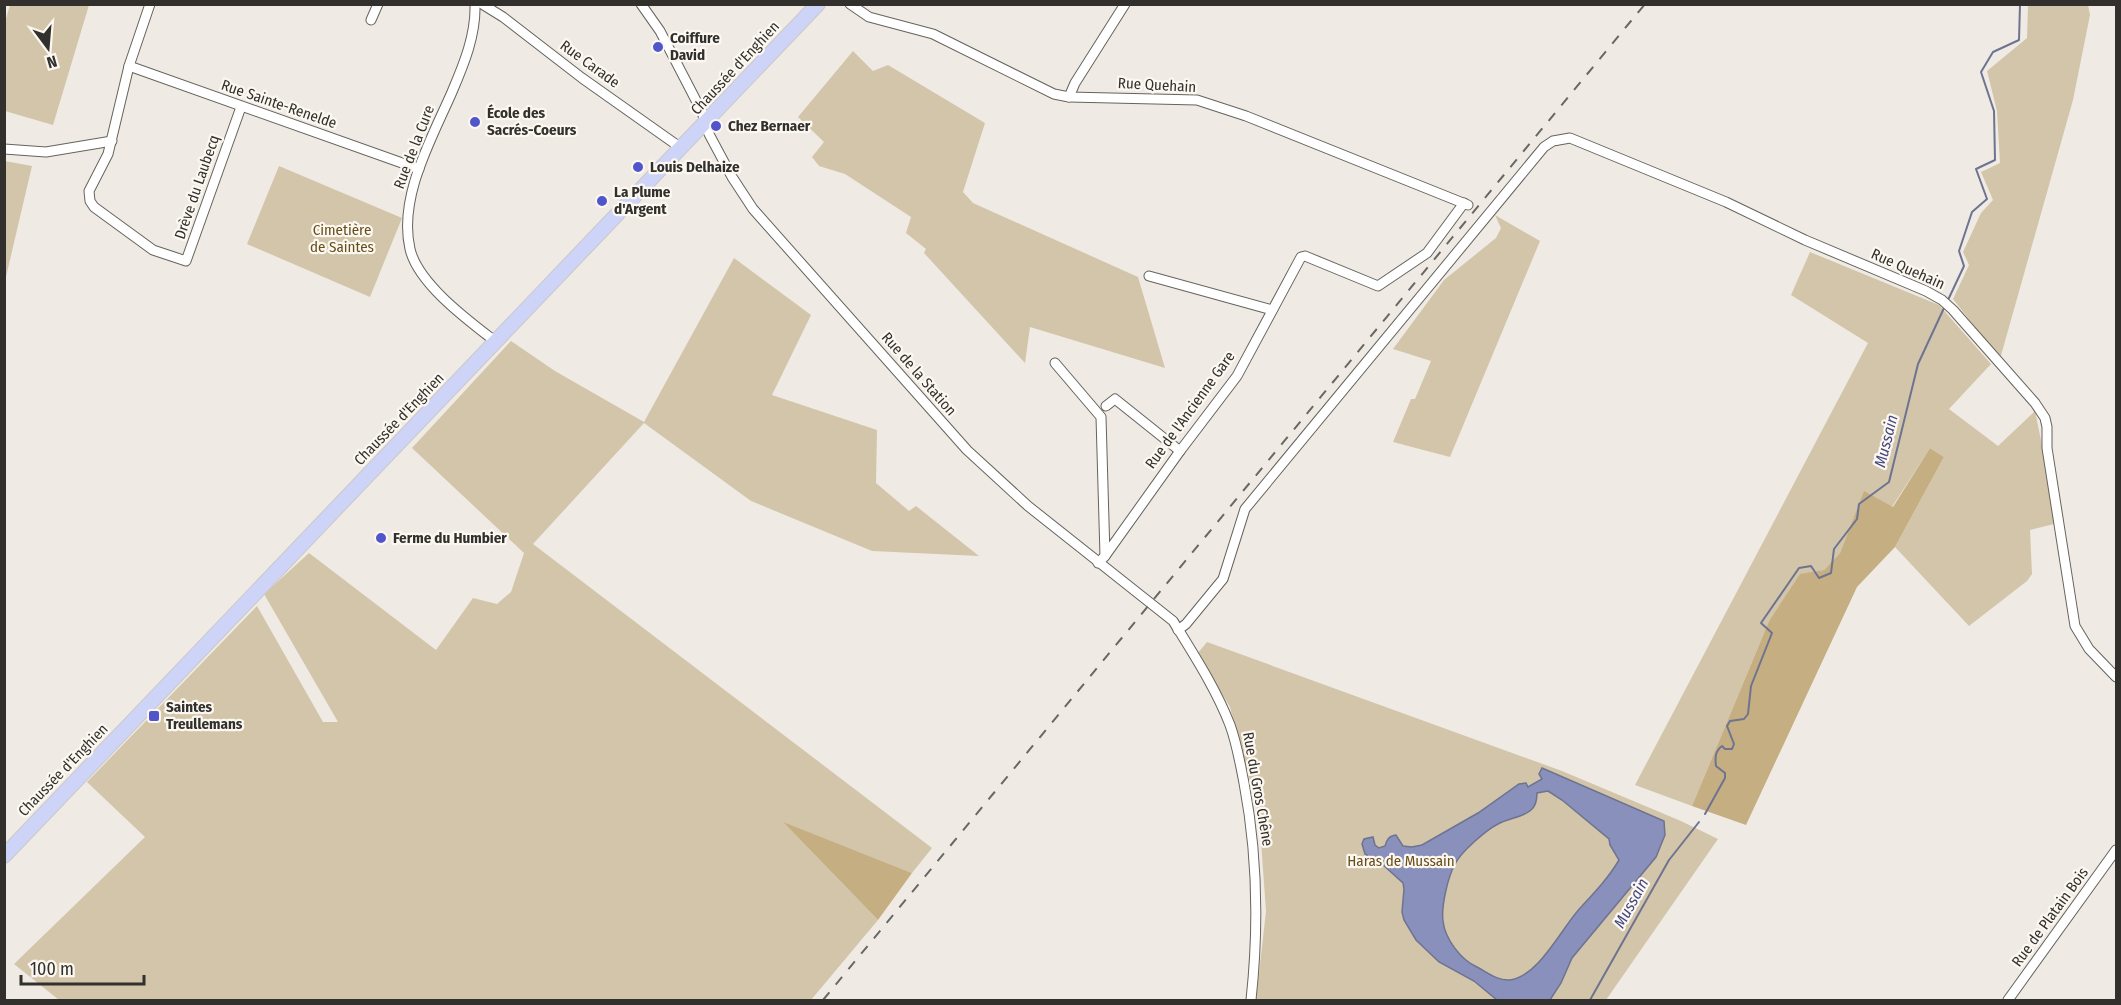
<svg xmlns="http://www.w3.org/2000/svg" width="2121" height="1005" font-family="'Fira Sans Condensed',sans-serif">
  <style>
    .green { fill: #d3c5a9 }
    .forest { fill: #c5ae82 }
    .water { fill: #8890bb; stroke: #6e7390; stroke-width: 1.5; fill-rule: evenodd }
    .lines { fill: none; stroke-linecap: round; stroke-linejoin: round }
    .stream { stroke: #6e7390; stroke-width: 2 }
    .minor-casing { stroke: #66635d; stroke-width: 11 }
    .primary-casing { stroke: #c9c9c8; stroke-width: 16 }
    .minor { stroke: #fff; stroke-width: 9 }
    .primary { stroke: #ced4f8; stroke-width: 14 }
    .rail { stroke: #696763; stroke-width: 2; stroke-dasharray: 10 10; stroke-linecap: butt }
    .poi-dot { fill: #5155cc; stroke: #fcf8f1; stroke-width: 2 }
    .labels { text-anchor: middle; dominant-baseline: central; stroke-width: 4.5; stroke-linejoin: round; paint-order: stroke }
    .poi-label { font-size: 15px; font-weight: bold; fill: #31302d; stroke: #fcf8f1; text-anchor: start }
    .street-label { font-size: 15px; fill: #31302d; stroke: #fcf8f1 }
    .park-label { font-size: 15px; fill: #674f1b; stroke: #fcf8f1 }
    .water-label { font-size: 16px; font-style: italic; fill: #424882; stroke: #fcf8f1 }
  </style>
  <rect width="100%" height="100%" fill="#efebe4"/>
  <g class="green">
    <polygon points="86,4 89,5 53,125 5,111 5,22 10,5"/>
    <polygon points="2028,5 2088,5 2090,15 2073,100 2000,359 1953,299 1969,265 1963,252 1981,213 1993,200 1981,172 2000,163 1997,111 1987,71 2027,38"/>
    <polygon points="853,51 873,71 888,65 985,123 963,192 973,203 1138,277 1165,368 1030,327 1025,363 924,253 926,249 906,233 911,217 845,174 819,166 812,157 824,142 798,117"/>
    <polygon points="5,161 32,166 5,281 4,161"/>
    <polygon points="279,166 402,218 370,297 247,244"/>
    <polygon points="1495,215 1540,241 1450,457 1393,442 1411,399 1415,399 1431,361 1393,349 1444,280 1496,238 1501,228"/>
    <polygon points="1810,252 1939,305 1991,364 1949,409 1998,446 2035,411 2058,523 2030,530 2032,574 2027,581 1969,626 1895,547 1944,457 1930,448 1892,507 1864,492 1840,553 1824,570 1800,575 1769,621 1692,806 1635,785 1868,343 1791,295"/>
    <polygon points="734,258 811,315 772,395 877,430 876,483 909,511 916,506 979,556 872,551 751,501 644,423 533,544 932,848 912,873 784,823 878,920 811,1000 59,1000 14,964 145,837 87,782 257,606 323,722 338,722 264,594 309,553 436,650 473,598 497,604 511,592 524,553 412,448 511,341 555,371 644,422"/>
    <polygon points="1207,642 1562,771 1681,821 1718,839 1606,1000 1256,1000 1266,911 1259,814 1230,707 1197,654"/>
  </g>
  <g class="forest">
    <polygon points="1930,448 1944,457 1895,547 1857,587 1746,825 1692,806 1769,621 1800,574 1824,570 1840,553 1864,491 1893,507"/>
    <polygon points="783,822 912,873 878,920"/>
  </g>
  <path class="water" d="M 1542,768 L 1664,821 L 1665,835 L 1656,857 L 1572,958 L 1561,983 L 1550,1000 L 1497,1000 L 1474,981 L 1439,962 L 1416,940 L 1404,920 L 1402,912 L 1404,889 L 1403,883 L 1382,864 L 1365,854 L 1362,844 L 1364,839 L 1373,837 L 1375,845 L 1379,848 L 1385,846 C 1387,839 1389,836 1396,835 L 1403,846 L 1412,847 L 1422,845 L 1478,813 L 1519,784 L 1526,783 L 1528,787 L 1542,779 L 1539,774 ZM 1548,791 L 1562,800 L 1609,839 L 1610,845 L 1619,860 C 1609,877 1596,891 1582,906 C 1563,925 1540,976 1510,980 C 1497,981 1487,972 1477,967 C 1461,960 1445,939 1443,921 C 1441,906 1448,877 1455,864 C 1461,852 1486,830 1498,824 C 1508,818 1522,818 1531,810 C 1536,806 1537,799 1537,793 Z"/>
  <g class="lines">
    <g class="stream">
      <polyline points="1948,300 1964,266 1959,251 1972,212 1987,199 1976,169 1995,160 1994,111 1981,72 1993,52 2019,40 2020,4"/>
      <path d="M 1705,814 L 1725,778 L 1725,773 L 1716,766 C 1715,758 1715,751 1722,746 L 1725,749 L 1732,749 L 1734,744 L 1727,726 L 1730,721 L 1744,719 L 1748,714 L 1751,686 L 1772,633 L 1761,623 L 1799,568 L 1811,566 L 1819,578 L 1831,573 L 1834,549 L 1857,519 L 1859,504 L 1889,482 L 1918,364 L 1944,308"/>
      <polyline points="1590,1000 1669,860 1699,822"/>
    </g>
    <defs>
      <g id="minor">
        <polyline points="150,4 129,66 108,154 89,191 90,201 94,207 153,250 186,261 241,107"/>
        <path d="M 475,4 C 476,35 464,64 452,92 C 432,138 398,197 410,249 C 418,284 469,321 496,342"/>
        <polyline points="482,4 503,17 582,78 681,148"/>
        <path d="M 641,4 L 660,31 L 702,112 L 709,134 L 732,177 L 753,209 L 967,450 L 1028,506 L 1173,621 C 1194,655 1216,689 1230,725 C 1237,744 1240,763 1244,783 C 1258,857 1259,926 1251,1000"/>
        <polyline points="850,4 869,17 933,34 1054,94 1069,97 1197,100 1246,116 1468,205"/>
        <polyline points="371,20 378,4"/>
        <polyline points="129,66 419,169"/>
        <polyline points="1069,97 1075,83 1125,4"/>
        <polyline points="4,149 46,152 112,141"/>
        <polyline points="1149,276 1272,310"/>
        <polyline points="1055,363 1101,417 1105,556"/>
        <polyline points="1106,406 1115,399 1180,451"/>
        <polyline points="1098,563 1105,556 1180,451 1237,376 1301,257 1305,256 1378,286 1427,253 1464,203"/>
        <polyline points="1178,630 1186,624 1223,579 1245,509 1544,147 1553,141 1570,138 1726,202 1805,240 1926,291 1942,300 1953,310 2035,403 2045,418 2047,427 2047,448 2075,626 2089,649 2116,677"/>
        <polyline points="2008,1000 2116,850"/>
      </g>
      <polyline id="primary" points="4,856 818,4"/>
    </defs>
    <use href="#minor" class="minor-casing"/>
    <use href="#primary" class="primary-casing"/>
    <use href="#minor" class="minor"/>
    <use href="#primary" class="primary"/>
    <polyline class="rail" points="823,1000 1645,4"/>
  </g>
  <g class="poi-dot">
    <circle cx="658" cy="47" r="6"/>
    <circle cx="475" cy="122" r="6"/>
    <circle cx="716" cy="126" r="6"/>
    <circle cx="638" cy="167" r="6"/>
    <circle cx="602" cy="201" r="6"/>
    <circle cx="381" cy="538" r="6"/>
    <rect x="148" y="710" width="12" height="12" rx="3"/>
  </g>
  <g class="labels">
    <g class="poi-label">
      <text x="670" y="38">Coiffure<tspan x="670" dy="17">David</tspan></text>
      <text x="487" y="113">École des<tspan x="487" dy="17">Sacrés-Coeurs</tspan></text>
      <text x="728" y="126">Chez Bernaer</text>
      <text x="650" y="167">Louis Delhaize</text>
      <text x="614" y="192">La Plume<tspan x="614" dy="17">d'Argent</tspan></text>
      <text x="393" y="538">Ferme du Humbier</text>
      <text x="166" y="707">Saintes<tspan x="166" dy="17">Treullemans</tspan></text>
    </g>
    <g class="street-label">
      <text transform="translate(590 64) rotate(36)">Rue Carade</text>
      <text transform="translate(735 68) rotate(-47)">Chaussée d'Enghien</text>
      <text transform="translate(1157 85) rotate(3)">Rue Quehain</text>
      <text transform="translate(279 104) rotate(19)">Rue Sainte-Renelde</text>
      <text transform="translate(414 147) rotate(-69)">Rue de la Cure</text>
      <text transform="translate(197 187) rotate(-71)">Drève du Laubecq</text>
      <text transform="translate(1908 269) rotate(24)">Rue Quehain</text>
      <text transform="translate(919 374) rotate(49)">Rue de la Station</text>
      <text transform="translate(1190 410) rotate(-54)">Rue de l'Ancienne Gare</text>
      <text transform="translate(399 419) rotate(-46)">Chaussée d'Enghien</text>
      <text transform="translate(63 770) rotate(-46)">Chaussée d'Enghien</text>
      <text transform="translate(1258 789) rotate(80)">Rue du Gros Chêne</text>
      <text transform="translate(2050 917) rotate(-54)">Rue de Platain Bois</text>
    </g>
    <g class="park-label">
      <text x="342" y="230">Cimetière<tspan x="342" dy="17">de Saintes</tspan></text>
      <text x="1401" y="861">Haras de Mussain</text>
    </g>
    <g class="water-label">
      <text transform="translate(1886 441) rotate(-76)">Mussain</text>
      <text transform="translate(1631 903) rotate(-61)">Mussain</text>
    </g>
  </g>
  <rect width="2121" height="1005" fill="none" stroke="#31302d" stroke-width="12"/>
  <g transform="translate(48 48) rotate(164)" stroke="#fcf8f1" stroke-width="4.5" paint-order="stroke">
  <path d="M0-4.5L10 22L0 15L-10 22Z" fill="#31302d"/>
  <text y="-9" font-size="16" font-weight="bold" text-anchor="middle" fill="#31302d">N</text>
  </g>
  <path d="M21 975v9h123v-9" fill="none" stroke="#31302d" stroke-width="3"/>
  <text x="30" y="975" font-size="18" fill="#31302d" stroke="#fcf8f1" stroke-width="4.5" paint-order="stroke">100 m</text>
</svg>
